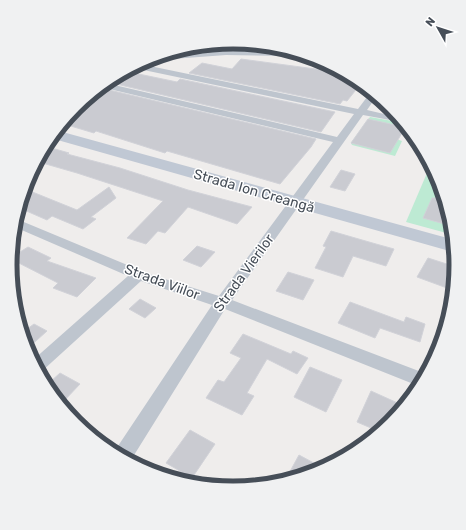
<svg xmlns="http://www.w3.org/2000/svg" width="466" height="530" font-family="Rubik,sans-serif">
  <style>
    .green { fill: #bdead3 }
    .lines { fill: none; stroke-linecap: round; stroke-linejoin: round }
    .stream { fill: #8ec9e4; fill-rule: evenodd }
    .building { fill: #cacbd1; stroke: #d1d2d8 }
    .street { fill: #bec5ce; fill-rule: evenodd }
    .secondary { fill: #c0c8d4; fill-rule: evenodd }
    .labels { text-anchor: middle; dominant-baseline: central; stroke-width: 3; stroke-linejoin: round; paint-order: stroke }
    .street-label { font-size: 14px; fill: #464e58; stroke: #fff }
    .rim { fill: none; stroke: #464e58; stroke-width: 5 }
  </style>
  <rect width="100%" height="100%" fill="#efedec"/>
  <g class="green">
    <polygon points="370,117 398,122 390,137 402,141 395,156 352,145 351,143"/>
    <polygon points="430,166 439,180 450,234 406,222"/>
  </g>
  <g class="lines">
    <g class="stream">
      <polygon points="224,49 226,50 225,51 183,53 182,52 189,51"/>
      <polygon points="237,49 269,49 274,50 236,51 235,50"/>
    </g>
  </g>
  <g class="building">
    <polygon points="241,59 338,72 359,86 347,101 343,100 340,104 189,73 202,63 232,69"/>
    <polygon points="129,72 177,82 180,79 335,112 321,132 112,83"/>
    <polygon points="104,88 105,89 316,139 311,147 280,184 167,151 165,153 96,131 94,133 64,124 70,116 94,101 87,100"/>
    <polygon points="368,119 404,127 405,128 390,153 351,143"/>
    <polygon points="48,147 69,153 67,154 120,168 188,190 252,207 237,224 188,207 165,233 158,231 146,244 127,238 163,201 77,173 39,162"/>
    <polygon points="341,170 355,174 345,191 330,187"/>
    <polygon points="109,187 116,198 91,217 96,219 83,229 52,216 47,220 22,209 25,189 77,210"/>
    <polygon points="432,198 443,198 448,225 423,218"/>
    <polygon points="331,231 376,244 394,249 386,266 353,256 343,277 315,268 326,247 323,246"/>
    <polygon points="197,246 215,252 201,267 183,260"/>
    <polygon points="28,247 51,258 47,261 96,278 77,297 53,288 58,283 11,259 13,250 20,252"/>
    <polygon points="428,258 456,267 447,288 417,277"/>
    <polygon points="288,272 314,280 303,300 276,291"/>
    <polygon points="140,299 156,308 145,318 129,309"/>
    <polygon points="350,302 404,322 406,317 425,324 420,342 380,328 375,338 338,323"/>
    <polygon points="34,324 47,331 27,349 23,332"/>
    <polygon points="243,334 291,354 293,351 308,358 297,374 267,359 247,393 254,396 242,415 206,398 218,380 224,382 241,358 230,353"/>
    <polygon points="310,367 342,380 326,412 294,397"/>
    <polygon points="60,373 80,384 62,403 49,383"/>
    <polygon points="371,391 402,405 391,423 378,431 357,422"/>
    <polygon points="190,430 215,444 192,478 166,463"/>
    <polygon points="299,455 323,468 318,471 287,477"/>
  </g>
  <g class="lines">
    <g class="street">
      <polygon points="226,51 280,51 296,54 292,56 226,55 145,61 167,55"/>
      <polygon points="140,64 358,109 370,93 376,97 367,110 397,117 401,122 363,115 232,300 424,373 416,385 225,309 131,460 116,449 212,305 141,281 41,372 33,360 128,276 17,228 19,220 149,274 219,296 333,142 105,88 110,84 337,137 354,114 134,68"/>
    </g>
    <polygon class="secondary" points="59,131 451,239 453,252 54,139"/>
  </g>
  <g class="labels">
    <g class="street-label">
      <text transform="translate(254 191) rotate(16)">Strada Ion Creangă</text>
      <text transform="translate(244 273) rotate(-54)">Strada Vierilor</text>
      <text transform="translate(162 282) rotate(20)">Strada Viilor</text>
    </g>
  </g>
  <path d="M0 0H466V530H0ZM17 265a216 216 0 1 1 432 0a216 216 0 1 1-432 0Z" fill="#f0f1f2" fill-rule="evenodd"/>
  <path class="rim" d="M17 265a216 216 0 1 1 432 0a216 216 0 1 1-432 0Z"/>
  <g transform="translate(438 28) rotate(309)" stroke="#ffffff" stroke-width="3" paint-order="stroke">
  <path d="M0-3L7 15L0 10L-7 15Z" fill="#464e58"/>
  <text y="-6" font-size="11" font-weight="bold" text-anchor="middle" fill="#464e58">N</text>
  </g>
</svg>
